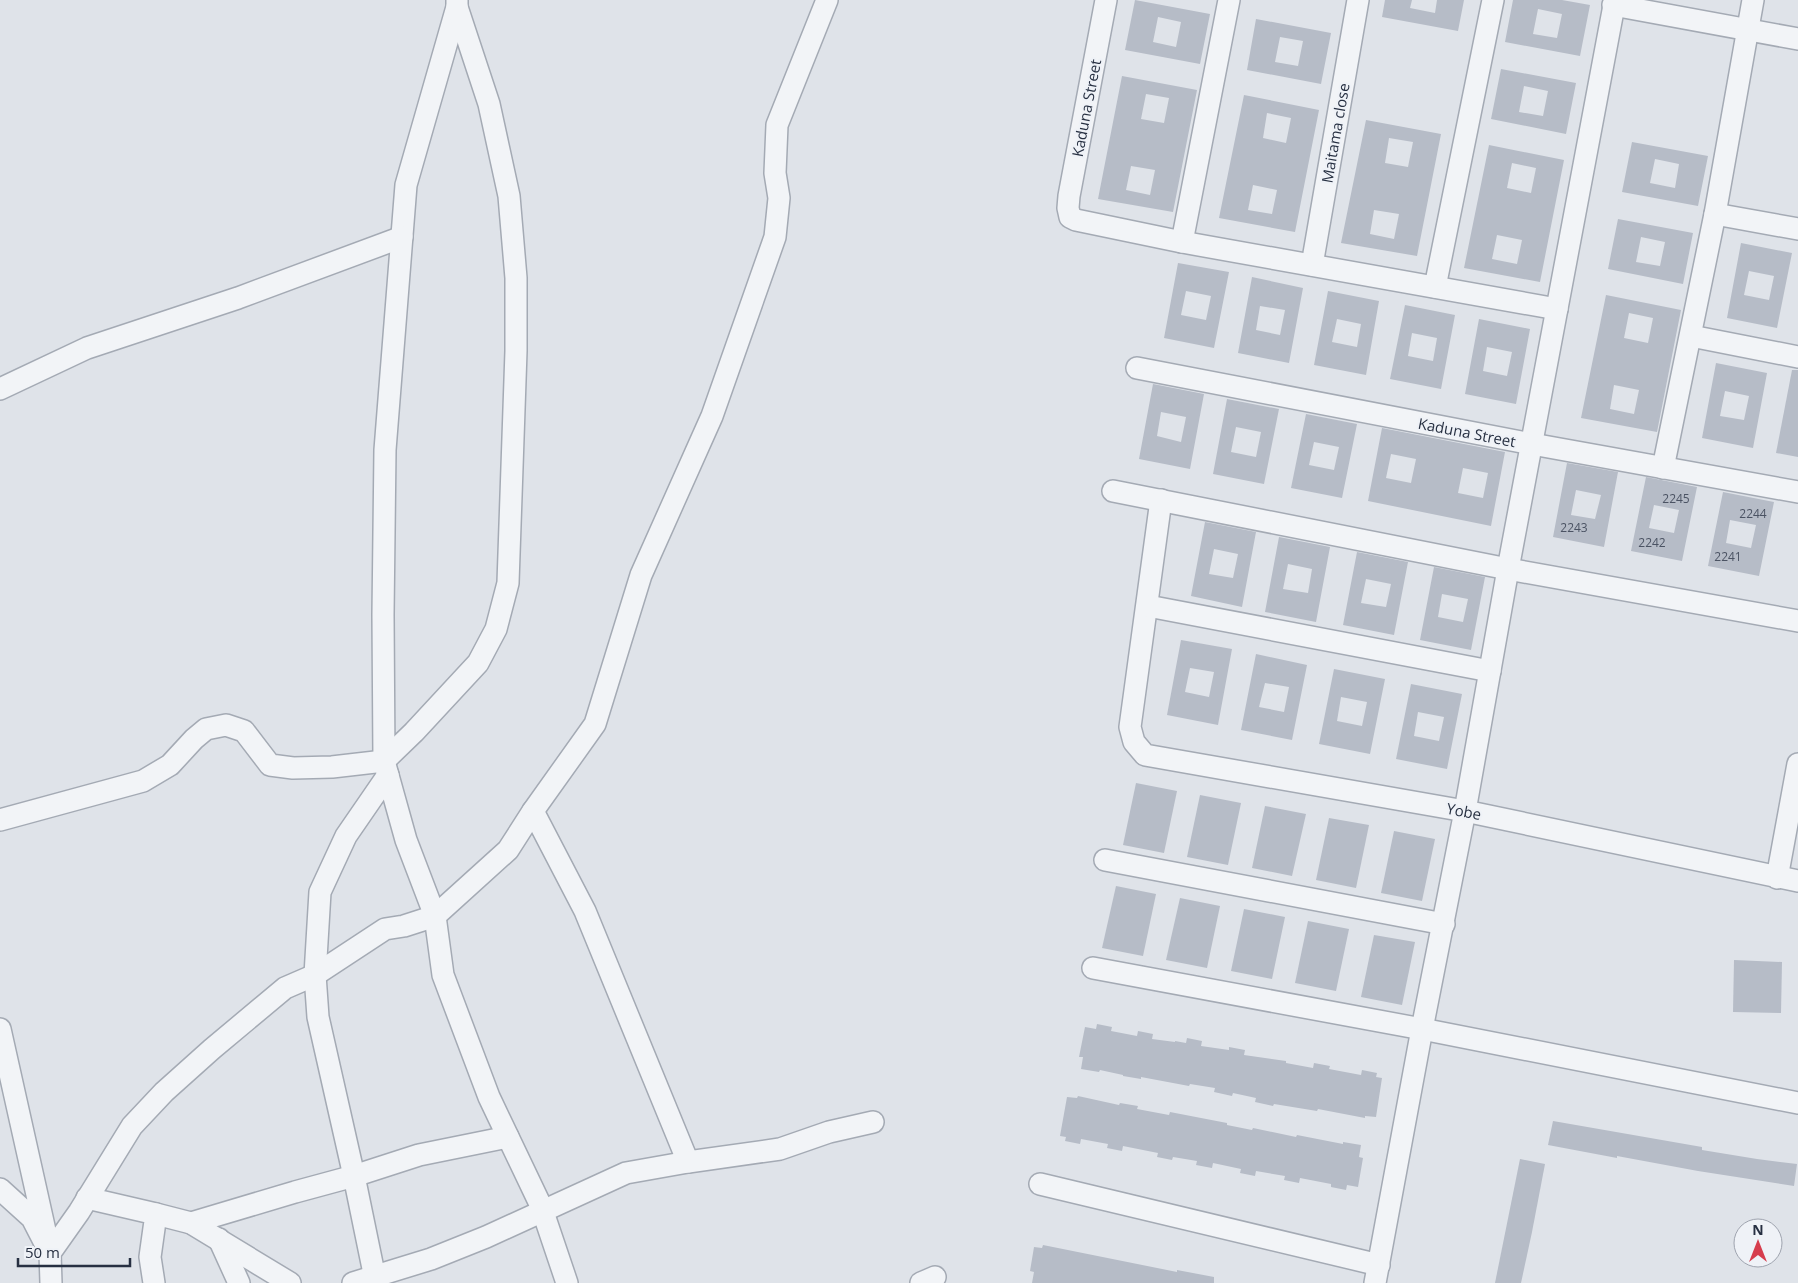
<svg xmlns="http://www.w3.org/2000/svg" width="1798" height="1283" font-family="'Open Sans',sans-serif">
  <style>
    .building { fill: #b6bcc7; fill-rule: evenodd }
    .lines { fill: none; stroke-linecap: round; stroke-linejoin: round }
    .minor-casing { stroke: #a4aab4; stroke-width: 24 }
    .minor { stroke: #f2f4f7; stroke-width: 21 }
    .labels { text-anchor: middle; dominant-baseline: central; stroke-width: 4.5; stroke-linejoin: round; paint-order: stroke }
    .number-label { font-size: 12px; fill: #4b5363 }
    .street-label { font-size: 15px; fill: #273042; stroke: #eff2f7 }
  </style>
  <rect width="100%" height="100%" fill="#dfe3e9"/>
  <g class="building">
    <path d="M 1135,0 L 1210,14 L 1200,64 L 1125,50 ZM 1158,17 L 1181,22 L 1176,47 L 1153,42 Z"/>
    <polygon points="1385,0 1412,0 1410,8 1435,13 1437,0 1464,0 1458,31 1382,17"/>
    <path d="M 1513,0 L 1562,0 L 1590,5 L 1580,56 L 1505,42 ZM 1538,9 L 1562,14 L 1557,38 L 1533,34 Z"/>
    <path d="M 1256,19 L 1331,33 L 1321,84 L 1247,70 ZM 1280,37 L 1303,41 L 1298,66 L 1275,62 Z"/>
    <path d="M 1501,69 L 1576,83 L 1566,134 L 1491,119 ZM 1524,86 L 1548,91 L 1543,116 L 1519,112 Z"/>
    <path d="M 1122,76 L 1197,90 L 1173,212 L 1098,199 ZM 1146,94 L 1169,98 L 1164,123 L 1141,119 ZM 1131,166 L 1155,170 L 1150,195 L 1126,190 Z"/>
    <path d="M 1244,95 L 1319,110 L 1295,232 L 1219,218 ZM 1267,113 L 1291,118 L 1286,143 L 1263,138 ZM 1253,185 L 1277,190 L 1272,214 L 1248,210 Z"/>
    <path d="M 1366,120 L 1441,134 L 1417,256 L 1341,243 ZM 1389,138 L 1413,142 L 1408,167 L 1385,163 ZM 1374,210 L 1399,214 L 1394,239 L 1370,234 Z"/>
    <path d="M 1632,142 L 1708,156 L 1698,206 L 1622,192 ZM 1655,159 L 1679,164 L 1675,188 L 1650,183 Z"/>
    <path d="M 1489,145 L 1564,160 L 1540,282 L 1464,268 ZM 1512,163 L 1536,168 L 1531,193 L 1507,188 ZM 1497,235 L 1522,240 L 1517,264 L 1492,259 Z"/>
    <path d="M 1618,219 L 1693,233 L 1683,284 L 1608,269 ZM 1641,237 L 1665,242 L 1660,266 L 1636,262 Z"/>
    <path d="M 1741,243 L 1792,253 L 1777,328 L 1727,318 ZM 1749,271 L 1774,276 L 1769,300 L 1744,295 Z"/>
    <path d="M 1178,263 L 1229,272 L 1214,348 L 1164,338 ZM 1186,291 L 1211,296 L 1206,320 L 1181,315 Z"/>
    <path d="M 1252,277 L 1303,288 L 1289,363 L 1238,353 ZM 1260,306 L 1285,310 L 1280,335 L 1256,330 Z"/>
    <path d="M 1328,291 L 1379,301 L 1366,375 L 1314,365 ZM 1337,319 L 1361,324 L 1357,347 L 1332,342 Z"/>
    <path d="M 1606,295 L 1681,310 L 1657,432 L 1581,418 ZM 1629,313 L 1653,318 L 1648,343 L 1624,338 ZM 1614,385 L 1639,390 L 1634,414 L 1610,409 Z"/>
    <path d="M 1405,305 L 1455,315 L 1441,389 L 1390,379 ZM 1412,333 L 1437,338 L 1433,361 L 1408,356 Z"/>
    <path d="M 1479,319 L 1530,329 L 1516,404 L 1465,394 ZM 1487,347 L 1512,352 L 1507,376 L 1483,371 Z"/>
    <path d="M 1716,363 L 1767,373 L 1753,448 L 1702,438 ZM 1725,391 L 1749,396 L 1744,420 L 1720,416 Z"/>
    <polygon points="1792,370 1798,370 1798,457 1776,453"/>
    <path d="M 1153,384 L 1204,394 L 1190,469 L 1139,459 ZM 1161,412 L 1186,417 L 1181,442 L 1157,436 Z"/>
    <path d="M 1227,399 L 1279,409 L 1264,484 L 1213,474 ZM 1236,427 L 1261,432 L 1256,457 L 1231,452 Z"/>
    <path d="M 1306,414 L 1357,424 L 1342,498 L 1291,488 ZM 1314,442 L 1339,447 L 1334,470 L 1309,465 Z"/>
    <path d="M 1382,428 L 1505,452 L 1491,526 L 1368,501 ZM 1391,454 L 1416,459 L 1411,483 L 1386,478 ZM 1463,468 L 1488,473 L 1483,498 L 1458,493 Z"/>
    <path d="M 1567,463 L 1618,472 L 1604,547 L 1553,537 ZM 1576,490 L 1601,495 L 1595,519 L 1571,515 Z"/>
    <path d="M 1646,477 L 1697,487 L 1682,561 L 1631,551 ZM 1654,505 L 1679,510 L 1674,533 L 1649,528 Z"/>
    <path d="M 1723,492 L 1774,502 L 1759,576 L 1708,566 ZM 1730,520 L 1756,525 L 1751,548 L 1726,543 Z"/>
    <path d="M 1205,522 L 1256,532 L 1242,607 L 1191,596 ZM 1214,549 L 1238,554 L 1233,578 L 1209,574 Z"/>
    <path d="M 1279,537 L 1330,547 L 1316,622 L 1265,612 ZM 1288,564 L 1312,569 L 1308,593 L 1283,589 Z"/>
    <path d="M 1357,552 L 1408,562 L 1394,635 L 1343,625 ZM 1366,579 L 1391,584 L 1386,607 L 1361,603 Z"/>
    <path d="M 1434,567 L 1485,577 L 1471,650 L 1420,640 ZM 1442,594 L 1468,599 L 1463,622 L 1438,617 Z"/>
    <path d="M 1181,640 L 1232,649 L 1218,725 L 1167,715 ZM 1190,668 L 1214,672 L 1209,697 L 1185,692 Z"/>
    <path d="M 1256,654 L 1307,665 L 1292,740 L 1241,730 ZM 1265,683 L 1289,687 L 1284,712 L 1259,707 Z"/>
    <path d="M 1334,669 L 1385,679 L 1370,754 L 1319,744 ZM 1341,697 L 1367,702 L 1362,726 L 1337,721 Z"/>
    <path d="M 1411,684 L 1462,694 L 1447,769 L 1396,759 ZM 1418,712 L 1444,717 L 1439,741 L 1414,736 Z"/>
    <polygon points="1136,783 1177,791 1164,853 1123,845"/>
    <polygon points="1200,795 1241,803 1228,865 1187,857"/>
    <polygon points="1265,806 1306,814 1292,876 1252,868"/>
    <polygon points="1329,818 1369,825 1356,888 1316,880"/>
    <polygon points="1394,831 1435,839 1422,901 1381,893"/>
    <polygon points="1116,886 1156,894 1143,956 1102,948"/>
    <polygon points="1180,898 1220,906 1207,968 1166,960"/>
    <polygon points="1244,909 1285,917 1272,979 1231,971"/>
    <polygon points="1308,921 1349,929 1336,991 1295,983"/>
    <polygon points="1374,935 1415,942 1402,1005 1361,997"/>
    <polygon points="1734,960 1782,962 1781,1013 1733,1012"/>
    <polygon points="1097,1024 1112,1027 1111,1031 1137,1036 1138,1031 1153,1034 1152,1039 1175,1042 1175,1041 1186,1043 1187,1038 1202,1041 1201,1046 1229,1050 1229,1047 1245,1050 1244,1055 1286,1061 1286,1063 1313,1068 1314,1063 1330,1066 1329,1069 1361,1075 1362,1070 1377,1073 1376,1077 1382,1078 1376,1117 1365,1116 1365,1118 1318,1109 1317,1111 1274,1104 1273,1106 1255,1102 1256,1098 1233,1093 1232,1096 1214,1092 1215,1088 1190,1084 1189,1086 1141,1077 1141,1079 1123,1076 1123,1075 1100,1070 1099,1072 1081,1069 1083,1057 1079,1057 1085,1027 1096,1029"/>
    <polygon points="1078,1096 1119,1105 1120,1103 1138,1106 1137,1109 1169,1115 1170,1112 1227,1123 1227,1125 1252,1130 1253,1128 1296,1137 1297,1135 1343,1144 1343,1142 1361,1145 1359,1157 1363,1158 1358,1187 1347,1185 1346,1190 1331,1187 1331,1184 1300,1178 1299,1183 1284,1180 1285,1176 1256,1171 1255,1176 1240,1173 1241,1169 1213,1163 1212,1168 1196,1165 1197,1161 1173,1157 1172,1160 1157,1157 1158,1153 1123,1146 1122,1151 1107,1148 1108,1144 1081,1139 1080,1144 1065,1141 1066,1137 1060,1136 1067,1097 1077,1098"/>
    <polygon points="1553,1121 1702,1147 1702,1150 1757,1159 1797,1164 1794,1186 1698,1171 1617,1156 1617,1158 1548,1145"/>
    <polygon points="1520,1159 1545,1164 1532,1232 1521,1283 1495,1283"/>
    <polygon points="1043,1245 1177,1272 1177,1270 1214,1277 1214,1283 1032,1283 1034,1272 1030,1271 1034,1247 1042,1248"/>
  </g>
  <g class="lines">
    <defs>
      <g id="minor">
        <polyline points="457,0 457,7 406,185 385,450 383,615 384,761 406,840 435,916 443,975 489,1097 541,1206 567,1283"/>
        <polyline points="1106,0 1069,196 1068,208 1070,217 1076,220 1182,242 1557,309"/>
        <polyline points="1613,5 1798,39"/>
        <polyline points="1715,214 1798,229"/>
        <polyline points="1182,242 1229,0"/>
        <polyline points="1312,265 1358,0"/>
        <polyline points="1435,287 1493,0"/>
        <polyline points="1691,336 1798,357"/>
        <polyline points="1137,368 1532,444 1798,492"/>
        <polyline points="0,389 87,348 238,298 402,237"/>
        <polyline points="1663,468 1715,214 1753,0"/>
        <polyline points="1113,491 1508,569 1798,621"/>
        <polyline points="1161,500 1130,727 1134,742 1145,755 1465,811 1798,881"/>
        <polyline points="1148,606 1490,671"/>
        <polyline points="533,811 585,911 688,1162"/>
        <polyline points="0,820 143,781 170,765 194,739 206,729 226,725 244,731 270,765 293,768 332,767 384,761 414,732 478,663 496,629 508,583 516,351 516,278 509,196 489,104 457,7"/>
        <polyline points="1105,860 1444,924"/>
        <polyline points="1777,878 1798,764"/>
        <polyline points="1093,968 1422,1029 1798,1103"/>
        <polyline points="0,1029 50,1253 32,1218 0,1189"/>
        <polyline points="1040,1184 1379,1265"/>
        <polyline points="87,1198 156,1214 150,1257 154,1283"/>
        <polyline points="156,1214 191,1223 290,1283"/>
        <polyline points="191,1223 295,1192 354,1176 419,1155 508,1137"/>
        <polyline points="219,1239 239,1283"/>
        <polyline points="51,1283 50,1253 79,1212 132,1126 164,1092 212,1049 285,988 315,975 385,929 404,926 435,916 508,850 533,811 595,724 641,575 712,416 775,237 779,198 775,173 777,125 827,0"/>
        <polyline points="353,1283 431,1259 486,1237 626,1173 688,1162 780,1149 829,1132 873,1122"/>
        <polyline points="376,1283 354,1176 318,1017 315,975 320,892 346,836 388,775"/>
        <polyline points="921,1283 935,1277"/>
        <polyline points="1375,1283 1422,1029 1465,811 1508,569 1615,0"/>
      </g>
    </defs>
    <use href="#minor" class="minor-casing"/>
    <use href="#minor" class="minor"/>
  </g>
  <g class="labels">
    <g class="number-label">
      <text x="1676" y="498">2245</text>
      <text x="1753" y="513">2244</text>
      <text x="1574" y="527">2243</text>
      <text x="1652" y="542">2242</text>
      <text x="1728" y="556">2241</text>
    </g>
    <g class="street-label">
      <text transform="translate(1086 108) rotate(-79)">Kaduna Street</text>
      <text transform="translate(1335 133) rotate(-80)">Maitama close</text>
      <text transform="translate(1467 432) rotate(11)">Kaduna Street</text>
      <text transform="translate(1464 811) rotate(11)">Yobe</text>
    </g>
  </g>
  <g transform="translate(1758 1243)"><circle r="24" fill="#eff2f7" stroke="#9fa4af"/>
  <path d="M0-4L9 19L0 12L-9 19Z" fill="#d63d4d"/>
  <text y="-8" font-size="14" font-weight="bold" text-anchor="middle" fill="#273042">N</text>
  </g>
  <path d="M18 1258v8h112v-8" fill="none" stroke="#273042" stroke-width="2.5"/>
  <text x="25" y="1258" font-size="15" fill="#273042" stroke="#eff2f7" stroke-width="4" paint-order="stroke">50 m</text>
</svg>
